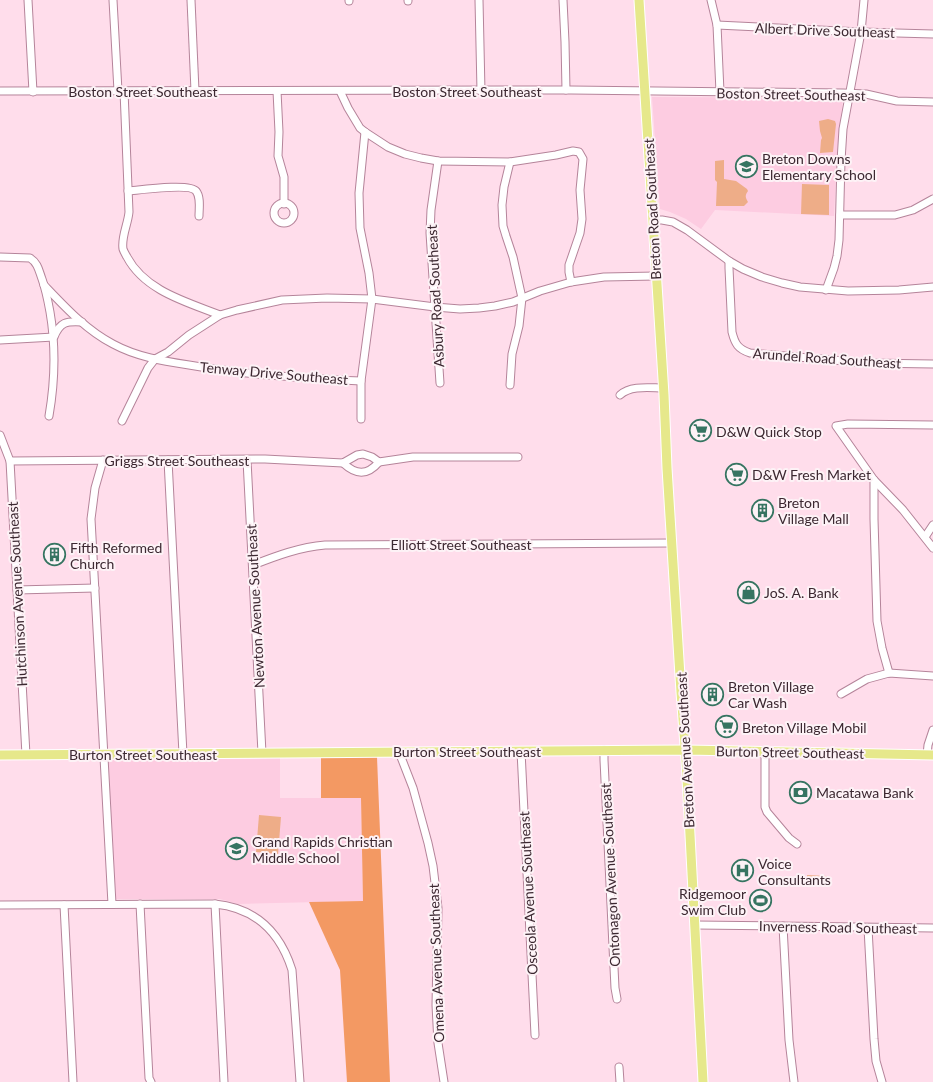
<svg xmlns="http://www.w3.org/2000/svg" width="933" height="1082" font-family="Lato,sans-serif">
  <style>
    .built { fill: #fdcce1 }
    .green { fill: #eead88 }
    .forest { fill: #f39963 }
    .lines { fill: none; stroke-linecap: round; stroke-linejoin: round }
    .minor-casing { stroke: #b5849a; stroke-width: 9 }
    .major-casing { stroke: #fff; stroke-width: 11 }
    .minor { stroke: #fff; stroke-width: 7 }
    .major { stroke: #e6e88b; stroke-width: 9 }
    .labels { text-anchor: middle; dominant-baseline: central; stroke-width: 4; stroke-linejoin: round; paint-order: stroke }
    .street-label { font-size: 14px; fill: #3c2831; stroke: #fdf2f6 }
    .poi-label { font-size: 14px; fill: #3c2831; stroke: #fdf2f6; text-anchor: start }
  </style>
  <rect width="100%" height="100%" fill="#ffddeb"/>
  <g class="built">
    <polygon points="652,97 843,98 837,152 834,216 715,210 701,229 686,219 670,212 660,209"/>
    <polygon points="280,758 280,798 361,798 363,901 238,904 220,899 116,899 107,759"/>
  </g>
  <g class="green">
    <polygon points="828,119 835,121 836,124 833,152 820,153 821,140 822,138 820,131 819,121"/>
    <path d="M 724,160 L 724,179 L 736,181 L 747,189 L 748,191 C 745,195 745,197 748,202 L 744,206 L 716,206 L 717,182 L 715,180 L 715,161 Z"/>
    <polygon points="802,184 829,185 829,215 801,214"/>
    <polygon points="259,815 281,817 278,854 256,852"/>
    <polygon points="807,875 827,876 827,885 808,885"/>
  </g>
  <polygon class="forest" points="321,757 377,757 390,1082 347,1082 340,970 309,902 363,901 361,798 321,798"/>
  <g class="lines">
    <defs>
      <g id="minor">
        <polyline points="28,0 33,92"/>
        <polyline points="113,0 118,91"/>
        <polyline points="191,0 195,91"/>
        <polyline points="349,0 349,1"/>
        <polyline points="408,0 408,1"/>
        <polyline points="479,0 481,91"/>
        <polyline points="563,0 565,42 566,90"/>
        <polyline points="711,0 717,25 720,92"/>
        <polyline points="717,25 861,32 933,34"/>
        <polyline points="0,91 571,90 843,93 866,94 897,101 933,102"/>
        <path d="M 124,91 L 129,212 C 128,224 121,237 123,249 C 124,252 126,255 127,257 C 145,291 187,302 220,315"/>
        <polyline points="277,91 279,132 278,156 284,177 284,204"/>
        <polyline points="340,91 348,108 360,128 365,132 388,147 405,154 421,158 438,161 510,162 556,155 573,151 579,152 583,159 580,190 582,219 580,233 569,265 569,272 571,282"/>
        <polyline points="438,161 431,210 430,233 440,383"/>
        <polyline points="510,162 504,187 502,205 503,226 506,236 513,257 522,298 519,326 512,354 510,385"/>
        <path d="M 128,191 C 140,190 190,183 196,191 C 201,197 199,209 199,216"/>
        <circle cx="284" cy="213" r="10"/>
        <polyline points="840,215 895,215 913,210 933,199"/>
        <polyline points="653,220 662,220 673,222 687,230 729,261 743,269 762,277 782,283 800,287 848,291 899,290 933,287"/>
        <path d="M 0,257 L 30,258 C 38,263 39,271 42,279 C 46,290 48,301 50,312 C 56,347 55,381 49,416"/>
        <path d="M 729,261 L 729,268 L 732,332 C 735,344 738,349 750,353 L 868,363 L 933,364"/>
        <path d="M 44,285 C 65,307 86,330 113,344 C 137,357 163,361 189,365 C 246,375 303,378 361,381"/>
        <polyline points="826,290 834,268 837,256 839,240 841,161 843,129 861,32 864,0"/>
        <path d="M 0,340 L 54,337 C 60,322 66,321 82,322"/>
        <path d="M 620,395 C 631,385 650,388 663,388"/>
        <polyline points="361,419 361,381 372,299 369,273 360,228 359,193 365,132"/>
        <polyline points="122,421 148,368 155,359 168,352 189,335 220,315 237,310 282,300 327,298 372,299 435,307 460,309 479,308 495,306 513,302 540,291 571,282 604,277 656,276"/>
        <polyline points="933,425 848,424 836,426 874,480 903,510 933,548"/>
        <polyline points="0,435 10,461 26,755"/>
        <polyline points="103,460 95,488 91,519 112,904"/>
        <polyline points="168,460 183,754"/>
        <polyline points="247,460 262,753"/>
        <polyline points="10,461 265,459 343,463 357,455 363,454 372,457 379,462 413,457 518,457"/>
        <path d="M 343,463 C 356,475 367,476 379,462"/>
        <polyline points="874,480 874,519 877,621 882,648 889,673"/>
        <polyline points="925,537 933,525"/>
        <path d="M 253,565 C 276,556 300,547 325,545 L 672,543"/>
        <polyline points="17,590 95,588"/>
        <polyline points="841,694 867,679 889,673 933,676"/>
        <polyline points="604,750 604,760 615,988 617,999"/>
        <polyline points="521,751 535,1035"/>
        <polyline points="399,752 413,788 428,843 433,866 438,908 436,1005 438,1043 444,1082"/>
        <polyline points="765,752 765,807 767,812 789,838 797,844"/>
        <polyline points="927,755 928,745 933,730"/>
        <polyline points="140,904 149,1078 151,1082"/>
        <polyline points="215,904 224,1082"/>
        <path d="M 0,905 L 215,904 C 255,908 280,932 292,970 L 300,1082"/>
        <polyline points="64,905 73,1082"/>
        <polyline points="695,925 933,928"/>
        <polyline points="783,926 789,1040 794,1082"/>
        <polyline points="868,928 874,1039 876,1061 882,1082"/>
        <polyline points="619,1067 620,1082"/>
      </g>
      <g id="major">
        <polyline points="639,0 664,395 667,468 681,692 686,759 703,1082"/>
        <polyline points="0,755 686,750 933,755"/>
      </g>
    </defs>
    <use href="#minor" class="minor-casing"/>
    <use href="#major" class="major-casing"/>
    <use href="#minor" class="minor"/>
    <use href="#major" class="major"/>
  </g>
  <defs>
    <symbol id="school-ring" viewBox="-11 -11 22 22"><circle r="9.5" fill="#fdf2f6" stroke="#367461" stroke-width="1.5"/><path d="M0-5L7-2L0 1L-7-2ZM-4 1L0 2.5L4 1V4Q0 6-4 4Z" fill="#367461"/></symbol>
    <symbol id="supermarket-ring" viewBox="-11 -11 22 22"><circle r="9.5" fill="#fdf2f6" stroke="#367461" stroke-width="1.5"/><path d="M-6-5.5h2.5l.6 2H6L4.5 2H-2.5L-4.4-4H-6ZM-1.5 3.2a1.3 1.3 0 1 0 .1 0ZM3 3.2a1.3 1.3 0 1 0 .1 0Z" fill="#367461"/></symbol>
    <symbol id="building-ring" viewBox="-11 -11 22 22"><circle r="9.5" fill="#fdf2f6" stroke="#367461" stroke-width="1.5"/><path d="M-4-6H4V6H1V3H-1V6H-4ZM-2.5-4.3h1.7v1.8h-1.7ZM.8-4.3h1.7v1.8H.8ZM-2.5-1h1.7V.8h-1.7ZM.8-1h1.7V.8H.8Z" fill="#367461"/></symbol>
    <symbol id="shop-ring" viewBox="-11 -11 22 22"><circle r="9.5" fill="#fdf2f6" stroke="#367461" stroke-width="1.5"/><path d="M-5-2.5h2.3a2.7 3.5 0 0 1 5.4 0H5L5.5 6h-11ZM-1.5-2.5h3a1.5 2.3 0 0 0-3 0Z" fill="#367461"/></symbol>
    <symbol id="bank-ring" viewBox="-11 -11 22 22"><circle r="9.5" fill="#fdf2f6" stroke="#367461" stroke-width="1.5"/><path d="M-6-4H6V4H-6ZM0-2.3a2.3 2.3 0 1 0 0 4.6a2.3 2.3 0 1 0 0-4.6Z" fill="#367461"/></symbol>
    <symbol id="hospital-ring" viewBox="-11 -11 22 22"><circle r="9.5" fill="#fdf2f6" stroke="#367461" stroke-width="1.5"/><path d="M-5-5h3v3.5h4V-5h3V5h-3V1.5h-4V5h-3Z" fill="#367461"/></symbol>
    <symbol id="stadium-ring" viewBox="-11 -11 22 22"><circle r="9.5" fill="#fdf2f6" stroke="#367461" stroke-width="1.5"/><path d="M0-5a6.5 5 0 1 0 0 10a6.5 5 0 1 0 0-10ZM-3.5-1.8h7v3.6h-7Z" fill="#367461"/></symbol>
  </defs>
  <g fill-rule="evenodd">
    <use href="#school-ring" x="734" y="154" width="25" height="25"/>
    <use href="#supermarket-ring" x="688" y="418" width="25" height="25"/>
    <use href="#supermarket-ring" x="724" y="462" width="25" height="25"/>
    <use href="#building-ring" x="750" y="498" width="25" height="25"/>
    <use href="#building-ring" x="42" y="542" width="25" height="25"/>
    <use href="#shop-ring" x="736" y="580" width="25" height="25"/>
    <use href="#building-ring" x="700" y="682" width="25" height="25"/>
    <use href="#supermarket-ring" x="714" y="714" width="25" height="25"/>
    <use href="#bank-ring" x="788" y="780" width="25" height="25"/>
    <use href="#school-ring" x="224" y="836" width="25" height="25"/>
    <use href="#hospital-ring" x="730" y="858" width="25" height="25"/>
    <use href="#stadium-ring" x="748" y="888" width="25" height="25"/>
  </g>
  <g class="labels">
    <g class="street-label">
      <text transform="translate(825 30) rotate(2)">Albert Drive Southeast</text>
      <text x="143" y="91">Boston Street Southeast</text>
      <text x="467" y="91">Boston Street Southeast</text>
      <text transform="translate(791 94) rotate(1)">Boston Street Southeast</text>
      <text transform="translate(652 209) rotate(-93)">Breton Road Southeast</text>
      <text transform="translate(435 296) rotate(-93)">Asbury Road Southeast</text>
      <text transform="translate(827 358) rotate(4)">Arundel Road Southeast</text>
      <text transform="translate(274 373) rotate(5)">Tenway Drive Southeast</text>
      <text x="177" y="460">Griggs Street Southeast</text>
      <text x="461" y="544">Elliott Street Southeast</text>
      <text transform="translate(17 594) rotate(-93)">Hutchinson Avenue Southeast</text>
      <text transform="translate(255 606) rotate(-93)">Newton Avenue Southeast</text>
      <text transform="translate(685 750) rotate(-93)">Breton Avenue Southeast</text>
      <text x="467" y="751">Burton Street Southeast</text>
      <text transform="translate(790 752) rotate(1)">Burton Street Southeast</text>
      <text x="143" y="754">Burton Street Southeast</text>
      <text transform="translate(610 875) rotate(-93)">Ontonagon Avenue Southeast</text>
      <text transform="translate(528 893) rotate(-93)">Osceola Avenue Southeast</text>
      <text transform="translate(838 927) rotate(1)">Inverness Road Southeast</text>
      <text transform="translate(436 963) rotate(-92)">Omena Avenue Southeast</text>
    </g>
    <g class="poi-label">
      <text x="762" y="158">Breton Downs<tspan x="762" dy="16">Elementary School</tspan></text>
      <text x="716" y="431">D&amp;W Quick Stop</text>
      <text x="752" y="474">D&amp;W Fresh Market</text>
      <text x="778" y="502">Breton<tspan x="778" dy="16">Village Mall</tspan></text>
      <text x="70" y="547">Fifth Reformed<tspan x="70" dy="16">Church</tspan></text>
      <text x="764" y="592">JoS. A. Bank</text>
      <text x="728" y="686">Breton Village<tspan x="728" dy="16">Car Wash</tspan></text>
      <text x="742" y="727">Breton Village Mobil</text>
      <text x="816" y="792">Macatawa Bank</text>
      <text x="252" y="841">Grand Rapids Christian<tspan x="252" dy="16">Middle School</tspan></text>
      <text x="758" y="863">Voice<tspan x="758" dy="16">Consultants</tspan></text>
      <text x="746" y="893" text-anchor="end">Ridgemoor<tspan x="746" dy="16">Swim Club</tspan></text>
    </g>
  </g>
</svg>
